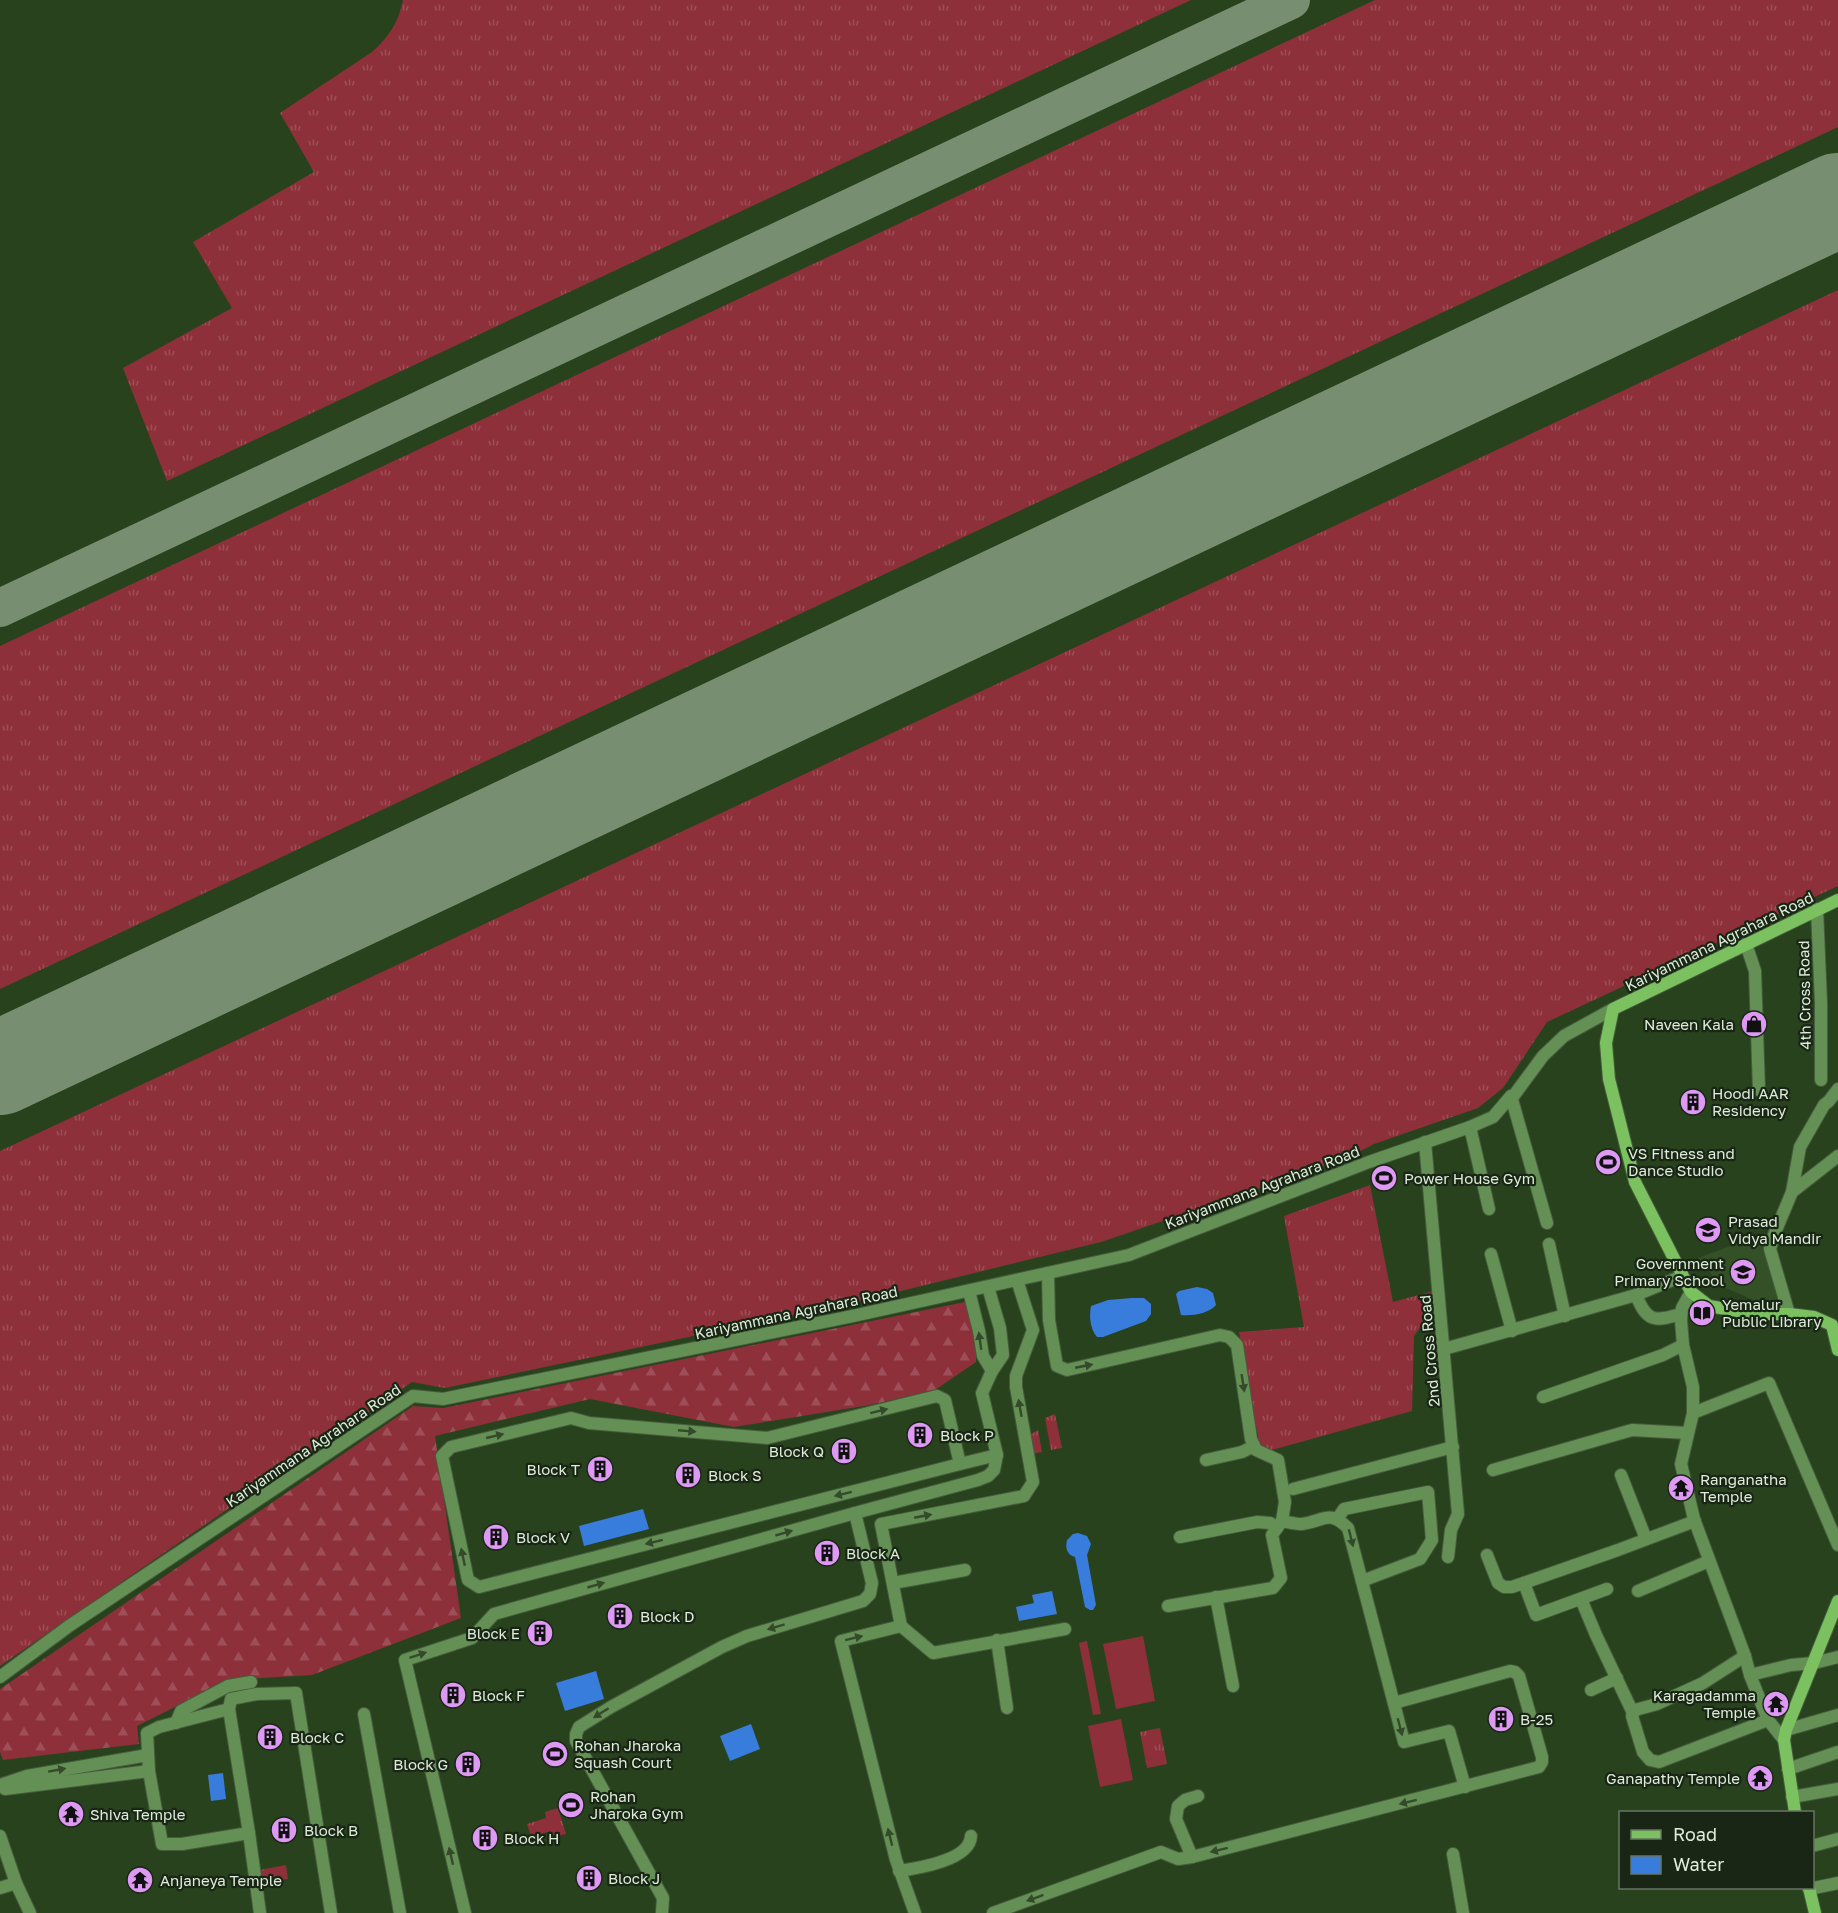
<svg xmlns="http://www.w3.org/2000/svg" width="1838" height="1913" font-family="'Golos Text',sans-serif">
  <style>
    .built { fill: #335026 }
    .grass { fill: url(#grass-tufts) }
    .forest { fill: url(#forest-firs) }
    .pitch { fill: #8d303a }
    .water { fill: #397ddc }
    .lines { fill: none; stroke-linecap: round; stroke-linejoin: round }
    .taxiway { stroke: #788e71; stroke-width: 38 }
    .runway { stroke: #788e71; stroke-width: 94 }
    .street-casing { stroke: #455d3c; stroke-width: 14 }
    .secondary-casing { stroke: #455d3c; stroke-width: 14 }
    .street { stroke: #659055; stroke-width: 12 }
    .secondary { stroke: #7bc15f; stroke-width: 12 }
    .oneway { fill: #344a2b }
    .labels { text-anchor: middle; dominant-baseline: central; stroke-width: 4.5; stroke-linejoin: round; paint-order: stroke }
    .street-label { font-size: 15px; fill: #ddedd8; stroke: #192515 }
    .poi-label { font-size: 15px; fill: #ddedd8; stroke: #192515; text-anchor: start }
  </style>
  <defs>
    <pattern id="grass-tufts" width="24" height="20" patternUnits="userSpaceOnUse" patternTransform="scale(1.5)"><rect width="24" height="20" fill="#8d303a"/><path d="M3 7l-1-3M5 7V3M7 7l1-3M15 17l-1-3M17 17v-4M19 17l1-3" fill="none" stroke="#9d4e56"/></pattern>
    <pattern id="forest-firs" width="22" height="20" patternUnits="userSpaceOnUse" patternTransform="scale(1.5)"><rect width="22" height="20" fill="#8d303a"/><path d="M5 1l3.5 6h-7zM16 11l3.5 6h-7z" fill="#9d4e56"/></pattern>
  </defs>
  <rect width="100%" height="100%" fill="#28421e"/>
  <polygon class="built" points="1765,1233 1786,1302 1763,1304 1721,1286 1698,1258"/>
  <g class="grass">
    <path d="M 403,0 L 1191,0 L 167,481 L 123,368 L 232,308 L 193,242 L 314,172 L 280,113 L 372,52 C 388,38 399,22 403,0 Z"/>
    <polygon points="1375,0 1838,0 1838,127 0,989 0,646"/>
    <polygon points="1838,290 1838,886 1547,1022 1503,1088 1478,1108 1374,1144 1345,1159 1101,1242 856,1302 445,1388 412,1382 0,1666 0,1151"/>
    <polygon points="1370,1185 1393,1302 1433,1291 1435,1307 1414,1336 1412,1411 1261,1453 1239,1332 1304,1327 1284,1216"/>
    <polygon points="1055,1414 1062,1448 1051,1450 1045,1418"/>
    <polygon points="1038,1430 1042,1452 1032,1454 1028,1436"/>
    <polygon points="1160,1728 1167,1764 1147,1768 1140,1732"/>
    <polygon points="558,1808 566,1834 553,1837 551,1831 531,1837 527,1824 546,1818 545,1812"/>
    <polygon points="286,1865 288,1879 261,1883 259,1870"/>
  </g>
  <polygon class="forest" points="965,1302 976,1343 976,1362 935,1390 870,1405 734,1427 590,1399 435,1436 461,1618 312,1675 229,1680 137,1726 139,1744 3,1760 0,1752 0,1689 413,1406 443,1408"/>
  <g class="pitch">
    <polygon points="1143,1636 1155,1701 1116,1709 1103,1644"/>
    <polygon points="1087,1641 1101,1714 1093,1715 1079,1643"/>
    <polygon points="1121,1719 1133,1780 1100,1787 1088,1726"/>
  </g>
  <g class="water">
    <path d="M 1197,1287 L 1207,1289 L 1213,1293 L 1216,1305 C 1208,1314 1192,1316 1181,1315 L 1176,1294 L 1179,1291 Z"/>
    <path d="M 1132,1298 L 1144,1298 L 1151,1304 L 1151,1314 L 1146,1321 L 1103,1337 L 1097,1337 C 1090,1329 1089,1316 1091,1306 L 1108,1300 Z"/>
    <polygon points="643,1509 649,1529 584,1546 579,1526"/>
    <path d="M 1078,1533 L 1087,1536 L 1091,1544 L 1087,1555 L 1096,1605 L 1093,1610 L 1090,1610 L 1085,1607 L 1075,1557 C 1067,1555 1065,1548 1067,1540 L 1073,1534 Z"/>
    <polygon points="1052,1591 1057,1614 1019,1621 1016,1607 1034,1603 1032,1595"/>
    <polygon points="596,1671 604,1699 565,1711 556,1683"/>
    <polygon points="751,1724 760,1749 730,1761 720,1736"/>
    <polygon points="223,1773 226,1799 211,1801 208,1775"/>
  </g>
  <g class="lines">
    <polyline class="taxiway" points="0,608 1291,0"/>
    <polyline class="runway" points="0,1068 1838,200"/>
    <defs>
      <g id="street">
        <polyline points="1817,909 1821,1003 1821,1080"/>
        <polyline points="1746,944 1755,971 1759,1090"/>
        <polyline points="1511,1096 1547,1223"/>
        <polyline points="1470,1127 1489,1209"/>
        <polyline points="1425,1142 1458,1514 1451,1530 1448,1557"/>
        <polyline points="1792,1192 1838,1156"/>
        <polyline points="1549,1244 1565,1316"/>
        <polyline points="1491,1254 1512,1331"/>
        <path d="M 1048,1273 L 1049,1320 L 1057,1366 L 1067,1370 L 1220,1335 L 1229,1337 L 1237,1345 L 1251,1439 L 1256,1450 L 1278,1460 L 1285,1502 L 1282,1521 C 1288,1522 1295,1524 1302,1524 C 1325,1521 1328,1509 1348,1528 L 1404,1742 L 1449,1731 L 1465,1787"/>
        <polyline points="969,1291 979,1331 983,1356 992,1371 1003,1355 1000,1328 988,1287"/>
        <polyline points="1691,1292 1682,1308 1681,1320 1683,1345 1693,1387 1693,1413 1681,1464 1694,1519 1745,1656 1750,1675 1768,1720 1784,1740"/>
        <path d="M 1636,1295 C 1647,1322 1654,1322 1681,1314"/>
        <polyline points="1789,1314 1770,1249 1774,1235 1792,1192 1800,1147 1824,1105 1829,1101 1838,1089"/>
        <polyline points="1444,1349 1636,1295 1682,1276"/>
        <polyline points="1543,1397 1663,1355 1683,1345"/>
        <polyline points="1693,1413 1769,1383 1838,1545"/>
        <polyline points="1206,1460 1242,1452 1254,1446"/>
        <polyline points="960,1464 945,1400 937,1396 767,1438 589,1423 571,1418 451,1447 442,1456 468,1580 479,1587 960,1464 997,1455"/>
        <polyline points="1493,1470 1632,1430 1687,1433"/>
        <polyline points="1621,1475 1646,1539"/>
        <polyline points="1293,1489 1453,1447"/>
        <polyline points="1338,1518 1344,1509 1428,1492 1432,1540 1420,1559 1362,1581"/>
        <polyline points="1180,1537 1257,1522 1270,1523 1277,1528"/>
        <polyline points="1487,1555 1498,1583 1504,1587 1512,1587 1618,1550 1695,1521"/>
        <polyline points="893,1583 965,1570"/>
        <polyline points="1524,1583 1536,1615 1607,1589"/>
        <polyline points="1638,1591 1709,1561"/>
        <polyline points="1216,1597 1233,1686"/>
        <polyline points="1581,1599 1596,1635 1633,1713"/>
        <polyline points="1168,1606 1273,1588 1281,1578 1272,1535 1282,1521"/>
        <polyline points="901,1626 933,1653 1065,1629"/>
        <polyline points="997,1640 1007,1708"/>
        <polyline points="1745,1656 1703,1683 1657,1704 1635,1710 1632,1716 1643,1752 1650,1760 1659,1762 1768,1720"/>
        <polyline points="1750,1675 1791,1665 1814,1663 1838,1657"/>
        <polyline points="0,1677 69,1626 413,1396 443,1399 853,1316 1129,1255 1369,1162 1470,1127 1493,1117 1511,1096 1512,1098 1543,1056 1564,1036 1613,1009"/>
        <polyline points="1591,1690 1617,1678"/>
        <polyline points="229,1709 159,1727 147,1733 149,1771 162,1844 182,1844 249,1833 260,1913"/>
        <polyline points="364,1714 400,1913"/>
        <polyline points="176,1723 181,1711 228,1686 251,1682"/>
        <polyline points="1786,1730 1838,1715"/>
        <polyline points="1788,1769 1838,1752"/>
        <polyline points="0,1785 27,1776 148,1755"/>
        <polyline points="5,1789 149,1771"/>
        <polyline points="1792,1797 1838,1789"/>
        <polyline points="249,1833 229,1709 231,1699 257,1694 296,1693 331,1913"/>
        <polyline points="0,1836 16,1883 30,1913"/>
        <polyline points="1812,1846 1838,1839"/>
        <polyline points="1453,1854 1463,1913"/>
        <polyline points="1192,1857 1176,1819 1178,1806 1185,1800 1198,1796"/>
        <path d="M 899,1871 C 919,1868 970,1860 971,1836"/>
        <polyline points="0,1888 16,1883"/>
        <polyline points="1809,1889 1838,1883"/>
        <polyline points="465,1913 405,1660 472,1638 494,1614 855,1513 978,1480 988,1476 994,1470 997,1455 982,1393 992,1371"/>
        <polyline points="662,1913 663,1898 576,1741 576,1734 579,1727 611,1707 722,1647 747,1636 863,1601 870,1594 872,1583 855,1513"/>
        <polyline points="915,1913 896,1860 841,1641 901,1626 881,1524 1024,1496 1033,1482 1016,1387 1016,1376 1033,1330 1017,1280"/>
        <polyline points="993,1913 1161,1852 1178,1859 1192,1857 1539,1767 1542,1762 1542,1757 1519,1676 1515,1672 1510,1671 1394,1703"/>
      </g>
      <g id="secondary">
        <polyline points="1838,900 1613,1009 1606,1043 1609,1079 1635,1182 1691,1292 1709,1306 1755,1314 1789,1314 1814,1317 1832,1325 1838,1350"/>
        <polyline points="1795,1812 1784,1740 1786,1730 1838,1601"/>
        <polyline points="1809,1888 1815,1913"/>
      </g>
    </defs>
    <use href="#street" class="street-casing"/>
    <use href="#secondary" class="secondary-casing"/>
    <use href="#street" class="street"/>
    <use href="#secondary" class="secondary"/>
  </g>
  <defs><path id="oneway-solid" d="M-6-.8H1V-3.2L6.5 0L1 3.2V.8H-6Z" transform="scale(1.5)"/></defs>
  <g class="oneway">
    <use href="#oneway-solid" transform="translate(980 1341) rotate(-98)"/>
    <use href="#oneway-solid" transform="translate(1084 1366) rotate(-11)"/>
    <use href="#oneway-solid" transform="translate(1243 1383) rotate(81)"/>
    <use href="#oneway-solid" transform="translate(1020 1408) rotate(-100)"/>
    <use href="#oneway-solid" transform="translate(879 1411) rotate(-14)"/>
    <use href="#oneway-solid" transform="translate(687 1431) rotate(5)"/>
    <use href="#oneway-solid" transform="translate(495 1436) rotate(-13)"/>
    <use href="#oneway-solid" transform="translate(843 1494) rotate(166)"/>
    <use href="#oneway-solid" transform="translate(923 1516) rotate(-11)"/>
    <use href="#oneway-solid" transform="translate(784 1533) rotate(-16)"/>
    <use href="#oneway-solid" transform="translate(1351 1538) rotate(76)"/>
    <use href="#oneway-solid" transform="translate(654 1542) rotate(166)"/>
    <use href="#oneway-solid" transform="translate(463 1557) rotate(-102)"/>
    <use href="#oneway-solid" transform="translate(596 1585) rotate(-16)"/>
    <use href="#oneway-solid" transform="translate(776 1627) rotate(163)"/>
    <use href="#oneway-solid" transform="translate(854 1638) rotate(-14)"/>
    <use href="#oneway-solid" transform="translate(418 1655) rotate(-18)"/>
    <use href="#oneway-solid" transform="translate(601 1713) rotate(148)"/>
    <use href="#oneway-solid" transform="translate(1400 1727) rotate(75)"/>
    <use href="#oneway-solid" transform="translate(57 1770) rotate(-10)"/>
    <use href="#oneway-solid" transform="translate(1408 1802) rotate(166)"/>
    <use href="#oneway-solid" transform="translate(890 1837) rotate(-104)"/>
    <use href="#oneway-solid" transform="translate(1219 1850) rotate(166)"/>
    <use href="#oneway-solid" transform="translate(451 1856) rotate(-103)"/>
    <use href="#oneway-solid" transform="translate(1035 1898) rotate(160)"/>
  </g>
  <defs>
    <symbol id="shop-disc" viewBox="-11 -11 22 22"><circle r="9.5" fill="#dd99f4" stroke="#192515"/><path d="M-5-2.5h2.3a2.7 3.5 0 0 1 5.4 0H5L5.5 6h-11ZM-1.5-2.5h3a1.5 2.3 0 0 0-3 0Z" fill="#111"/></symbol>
    <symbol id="building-disc" viewBox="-11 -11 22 22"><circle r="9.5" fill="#dd99f4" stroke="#192515"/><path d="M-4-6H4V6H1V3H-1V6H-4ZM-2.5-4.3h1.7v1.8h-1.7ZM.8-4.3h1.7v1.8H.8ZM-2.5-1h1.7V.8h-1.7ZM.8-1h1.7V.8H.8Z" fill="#111"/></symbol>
    <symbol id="stadium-disc" viewBox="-11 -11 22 22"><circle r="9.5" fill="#dd99f4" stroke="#192515"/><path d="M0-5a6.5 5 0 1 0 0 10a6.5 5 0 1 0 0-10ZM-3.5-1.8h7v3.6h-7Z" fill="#111"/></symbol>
    <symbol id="school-disc" viewBox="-11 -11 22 22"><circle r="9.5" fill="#dd99f4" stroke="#192515"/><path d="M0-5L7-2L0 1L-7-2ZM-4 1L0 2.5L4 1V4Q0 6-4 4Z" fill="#111"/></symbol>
    <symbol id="library-disc" viewBox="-11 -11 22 22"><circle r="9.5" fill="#dd99f4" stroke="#192515"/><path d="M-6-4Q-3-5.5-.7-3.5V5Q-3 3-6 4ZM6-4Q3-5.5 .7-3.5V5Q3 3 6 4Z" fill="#111"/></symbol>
    <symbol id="temple-disc" viewBox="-11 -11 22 22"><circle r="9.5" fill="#dd99f4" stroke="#192515"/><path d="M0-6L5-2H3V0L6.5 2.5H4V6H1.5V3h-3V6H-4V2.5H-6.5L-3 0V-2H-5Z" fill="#111"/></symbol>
  </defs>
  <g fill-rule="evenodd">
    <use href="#shop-disc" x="1739" y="1009" width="30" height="30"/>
    <use href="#building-disc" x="1678" y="1087" width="30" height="30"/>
    <use href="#stadium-disc" x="1593" y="1147" width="30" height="30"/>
    <use href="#stadium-disc" x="1369" y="1163" width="30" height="30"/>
    <use href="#school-disc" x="1693" y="1215" width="30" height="30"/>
    <use href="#school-disc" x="1728" y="1257" width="30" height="30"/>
    <use href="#library-disc" x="1687" y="1298" width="30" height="30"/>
    <use href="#building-disc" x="905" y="1420" width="30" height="30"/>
    <use href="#building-disc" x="829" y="1436" width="30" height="30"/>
    <use href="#building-disc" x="585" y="1454" width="30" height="30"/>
    <use href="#building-disc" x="673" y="1460" width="30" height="30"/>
    <use href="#temple-disc" x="1666" y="1473" width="30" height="30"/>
    <use href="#building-disc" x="481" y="1522" width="30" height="30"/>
    <use href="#building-disc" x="812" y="1538" width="30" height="30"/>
    <use href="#building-disc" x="605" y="1601" width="30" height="30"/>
    <use href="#building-disc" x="525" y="1618" width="30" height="30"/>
    <use href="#building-disc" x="438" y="1680" width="30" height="30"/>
    <use href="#temple-disc" x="1761" y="1689" width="30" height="30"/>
    <use href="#building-disc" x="1486" y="1704" width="30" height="30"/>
    <use href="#building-disc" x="255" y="1722" width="30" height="30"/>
    <use href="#stadium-disc" x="540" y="1739" width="30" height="30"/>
    <use href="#building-disc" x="453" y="1749" width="30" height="30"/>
    <use href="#temple-disc" x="1745" y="1763" width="30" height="30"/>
    <use href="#stadium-disc" x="556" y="1790" width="30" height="30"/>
    <use href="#temple-disc" x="56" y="1799" width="30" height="30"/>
    <use href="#building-disc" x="269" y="1815" width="30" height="30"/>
    <use href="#building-disc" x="470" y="1823" width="30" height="30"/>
    <use href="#building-disc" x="574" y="1863" width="30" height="30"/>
    <use href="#temple-disc" x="125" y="1865" width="30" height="30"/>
  </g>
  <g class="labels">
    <g class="street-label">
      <text transform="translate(1719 941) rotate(-26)">Kariyammana Agrahara Road</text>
      <text transform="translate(1804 995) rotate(-91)">4th Cross Road</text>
      <text transform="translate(1262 1187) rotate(-21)">Kariyammana Agrahara Road</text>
      <text transform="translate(796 1312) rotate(-12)">Kariyammana Agrahara Road</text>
      <text transform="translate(1429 1351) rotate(-95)">2nd Cross Road</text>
      <text transform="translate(313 1445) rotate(-34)">Kariyammana Agrahara Road</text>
    </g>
    <g class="poi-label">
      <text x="1734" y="1024" text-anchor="end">Naveen Kala</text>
      <text x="1712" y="1093">Hoodi AAR<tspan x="1712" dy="17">Residency</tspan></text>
      <text x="1628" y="1153">VS Fitness and<tspan x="1628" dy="17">Dance Studio</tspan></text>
      <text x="1404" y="1178">Power House Gym</text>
      <text x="1728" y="1221">Prasad<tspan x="1728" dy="17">Vidya Mandir</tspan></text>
      <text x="1724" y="1263" text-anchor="end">Government<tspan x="1724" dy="17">Primary School</tspan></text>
      <text x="1722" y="1304">Yemalur<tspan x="1722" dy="17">Public Library</tspan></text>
      <text x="940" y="1435">Block P</text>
      <text x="824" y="1451" text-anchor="end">Block Q</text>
      <text x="580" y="1469" text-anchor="end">Block T</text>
      <text x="708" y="1475">Block S</text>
      <text x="1700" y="1479">Ranganatha<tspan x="1700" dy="17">Temple</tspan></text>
      <text x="516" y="1537">Block V</text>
      <text x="846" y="1553">Block A</text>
      <text x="640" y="1616">Block D</text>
      <text x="520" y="1633" text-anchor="end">Block E</text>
      <text x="472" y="1695">Block F</text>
      <text x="1756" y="1695" text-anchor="end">Karagadamma<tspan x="1756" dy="17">Temple</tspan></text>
      <text x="1520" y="1719">B-25</text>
      <text x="290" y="1737">Block C</text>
      <text x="574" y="1745">Rohan Jharoka<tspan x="574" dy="17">Squash Court</tspan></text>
      <text x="448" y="1764" text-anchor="end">Block G</text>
      <text x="1740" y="1778" text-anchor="end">Ganapathy Temple</text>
      <text x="590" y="1796">Rohan<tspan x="590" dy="17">Jharoka Gym</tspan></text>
      <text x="90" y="1814">Shiva Temple</text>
      <text x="304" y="1830">Block B</text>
      <text x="504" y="1838">Block H</text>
      <text x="608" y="1878">Block J</text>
      <text x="160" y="1880">Anjaneya Temple</text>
    </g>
  </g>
  <rect x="1619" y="1811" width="195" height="78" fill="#192515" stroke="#677563" stroke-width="1.5"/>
  <rect x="1631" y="1830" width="30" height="9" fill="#7bc15f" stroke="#677563" stroke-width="1.5"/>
  <text x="1673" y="1841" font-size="18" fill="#ddedd8">Road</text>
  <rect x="1631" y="1856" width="30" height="18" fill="#397ddc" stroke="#677563" stroke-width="1.5"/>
  <text x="1673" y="1871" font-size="18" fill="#ddedd8">Water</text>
</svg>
